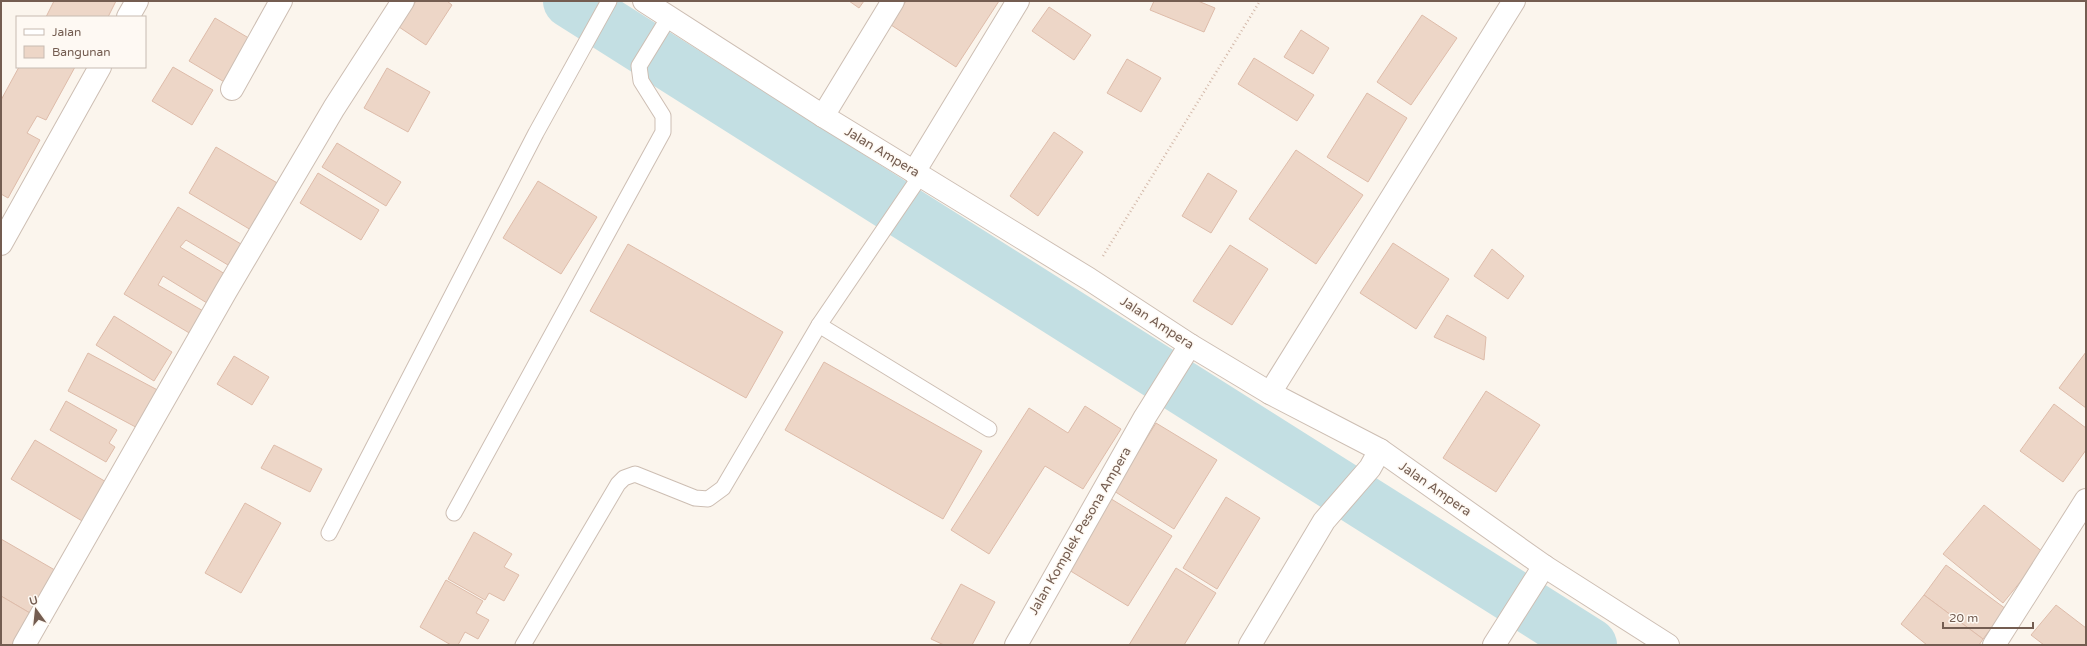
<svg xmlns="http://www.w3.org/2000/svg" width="2087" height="646" font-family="'Varela Round',sans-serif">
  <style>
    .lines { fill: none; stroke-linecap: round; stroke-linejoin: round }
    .river { stroke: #c3dfe3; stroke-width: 54 }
    .building { fill: #edd6c7; stroke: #debcaa }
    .service-casing { stroke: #cdbeb3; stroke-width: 17 }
    .minor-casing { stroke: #cdbeb3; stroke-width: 24 }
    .path { stroke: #d3b9aa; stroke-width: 2.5; stroke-dasharray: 1 3; stroke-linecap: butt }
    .service { stroke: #fff; stroke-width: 15 }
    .minor { stroke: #fff; stroke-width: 22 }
    .labels { text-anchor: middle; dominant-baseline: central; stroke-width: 3; stroke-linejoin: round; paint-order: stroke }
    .street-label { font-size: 13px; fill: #745d51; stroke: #fef9f3 }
  </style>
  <rect width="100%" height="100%" fill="#fbf5ed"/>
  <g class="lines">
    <polyline class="river" points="570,1 1590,645"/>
  </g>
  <g class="building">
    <polygon points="54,1 116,1 108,17 46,17"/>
    <polygon points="416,1 447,1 452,5 426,45 399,27"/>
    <polygon points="849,1 864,1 859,8"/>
    <polygon points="906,1 999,1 956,67 891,25"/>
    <polygon points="1154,1 1198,1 1215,8 1204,32 1150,10"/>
    <polygon points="1049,7 1091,35 1074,60 1032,31"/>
    <polygon points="1422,15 1457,38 1411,105 1377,82"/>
    <polygon points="215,18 252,40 226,83 189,61"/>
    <polygon points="1301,30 1329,48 1313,74 1284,57"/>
    <polygon points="1254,58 1314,95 1297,121 1238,84"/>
    <polygon points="1127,59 1161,78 1141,112 1107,93"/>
    <polygon points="19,67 75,67 46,120 37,116 27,133 40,140 8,198 1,194 1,100"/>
    <polygon points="173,67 213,90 192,125 152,101"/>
    <polygon points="387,68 430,92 408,132 364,108"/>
    <polygon points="1367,93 1407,118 1368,182 1327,157"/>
    <polygon points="1054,132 1083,152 1038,216 1010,196"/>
    <polygon points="337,143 401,182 386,206 322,167"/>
    <polygon points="216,147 279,184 251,230 189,193"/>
    <polygon points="1296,150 1363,195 1316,264 1249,219"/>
    <polygon points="318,173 379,210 361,240 300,203"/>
    <polygon points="1208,173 1237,191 1211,233 1182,216"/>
    <polygon points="538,181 597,217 561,274 503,238"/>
    <polygon points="178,207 241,244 228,265 186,240 180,247 225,274 207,303 163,276 158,285 205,312 191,334 124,294"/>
    <polygon points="1393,243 1449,279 1416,329 1360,293"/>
    <polygon points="628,244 783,332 746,398 590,311"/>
    <polygon points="1230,245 1268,269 1232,325 1193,301"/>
    <polygon points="1492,249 1524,276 1508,299 1474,276"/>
    <polygon points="1447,315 1486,337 1484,360 1434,337"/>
    <polygon points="114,316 172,352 154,381 96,345"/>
    <polygon points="2086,352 2086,408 2059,388"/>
    <polygon points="88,353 165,394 145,432 68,391"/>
    <polygon points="234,356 269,377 252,405 217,384"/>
    <polygon points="824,362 982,451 943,519 785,430"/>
    <polygon points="1486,391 1540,425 1496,492 1443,458"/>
    <polygon points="66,401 117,430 109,443 115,447 106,462 50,430"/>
    <polygon points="2054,404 2086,428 2086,450 2063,482 2020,451"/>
    <polygon points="1085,406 1121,429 1083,489 1045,466 989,554 951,530 1029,408 1068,433"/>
    <polygon points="1156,423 1217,460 1174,529 1114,491"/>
    <polygon points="35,440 113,486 89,525 11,479"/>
    <polygon points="274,445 322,469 310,492 261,468"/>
    <polygon points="1108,497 1172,536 1128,606 1064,567"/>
    <polygon points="1226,497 1260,518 1217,589 1183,568"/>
    <polygon points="245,503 281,523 241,593 205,573"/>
    <polygon points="1984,505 2044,553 2003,603 1943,554"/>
    <polygon points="474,532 512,554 504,567 519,575 504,601 489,593 485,600 448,579"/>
    <polygon points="1,539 60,573 35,616 1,596"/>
    <polygon points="1946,565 2006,609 1983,639 1924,595"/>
    <polygon points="1176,568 1216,593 1184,645 1129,645"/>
    <polygon points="446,580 483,601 476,613 489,620 478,639 465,632 458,645 451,645 420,627"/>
    <polygon points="961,584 995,602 972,645 944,645 931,639"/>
    <polygon points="1924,595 1983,639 1979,645 1927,645 1901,624"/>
    <polygon points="1,596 35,616 18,645 1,645"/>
    <polygon points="2056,605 2086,628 2086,645 2044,645 2031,635"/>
  </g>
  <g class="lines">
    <defs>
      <g id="service">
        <polyline points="819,325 989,429"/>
        <polyline points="454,513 663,132 663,116 641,81 639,66 669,17"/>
        <polyline points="329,533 536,133 609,1"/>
        <polyline points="523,645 618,484 624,478 635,474 695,498 708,499 723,488 819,325 921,175"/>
      </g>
      <g id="minor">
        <polyline points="644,1 823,116 1089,279 1190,345 1270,393 1380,450 1544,566 1668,645"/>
        <polyline points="128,17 137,1"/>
        <polyline points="232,89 281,1"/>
        <polyline points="823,116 893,1"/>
        <polyline points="914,172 1018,1"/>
        <polyline points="1,244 100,67"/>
        <polyline points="1270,393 1514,1"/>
        <polyline points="24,645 226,291 334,108 403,1"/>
        <polyline points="1016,645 1145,417 1190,345"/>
        <polyline points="1250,645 1324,521 1370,468 1380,450"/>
        <polyline points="1494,645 1544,566"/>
        <polyline points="1994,645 2086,500"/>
      </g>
    </defs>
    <use href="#service" class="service-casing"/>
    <use href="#minor" class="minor-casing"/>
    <polyline class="path" points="1103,256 1260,1"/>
    <use href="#service" class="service"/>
    <use href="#minor" class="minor"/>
  </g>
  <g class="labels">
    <g class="street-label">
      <text transform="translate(882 152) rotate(31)">Jalan Ampera</text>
      <text transform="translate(1157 323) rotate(33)">Jalan Ampera</text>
      <text transform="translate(1435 489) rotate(35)">Jalan Ampera</text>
      <text transform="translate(1080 531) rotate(-60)">Jalan Komplek Pesona Ampera</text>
    </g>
  </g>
  <rect width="2087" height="646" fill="none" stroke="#745d51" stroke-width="4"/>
  <rect x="16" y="16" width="130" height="52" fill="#fef9f3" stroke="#c7bbb2"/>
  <rect x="24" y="29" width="20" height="6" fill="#ffffff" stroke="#c7bbb2"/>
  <text x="52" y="36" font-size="12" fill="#745d51">Jalan</text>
  <rect x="24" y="46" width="20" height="12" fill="#edd6c7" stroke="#c7bbb2"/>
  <text x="52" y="56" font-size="12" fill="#745d51">Bangunan</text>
  <g transform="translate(36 610) rotate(345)" stroke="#fef9f3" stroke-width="3" paint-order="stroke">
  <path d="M0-3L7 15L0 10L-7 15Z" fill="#745d51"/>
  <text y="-6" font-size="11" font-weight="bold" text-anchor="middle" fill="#745d51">U</text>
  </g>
  <path d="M1943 622v6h90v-6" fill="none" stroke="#745d51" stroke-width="2"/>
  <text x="1949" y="622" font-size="12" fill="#745d51" stroke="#fef9f3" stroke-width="3" paint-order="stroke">20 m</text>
</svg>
